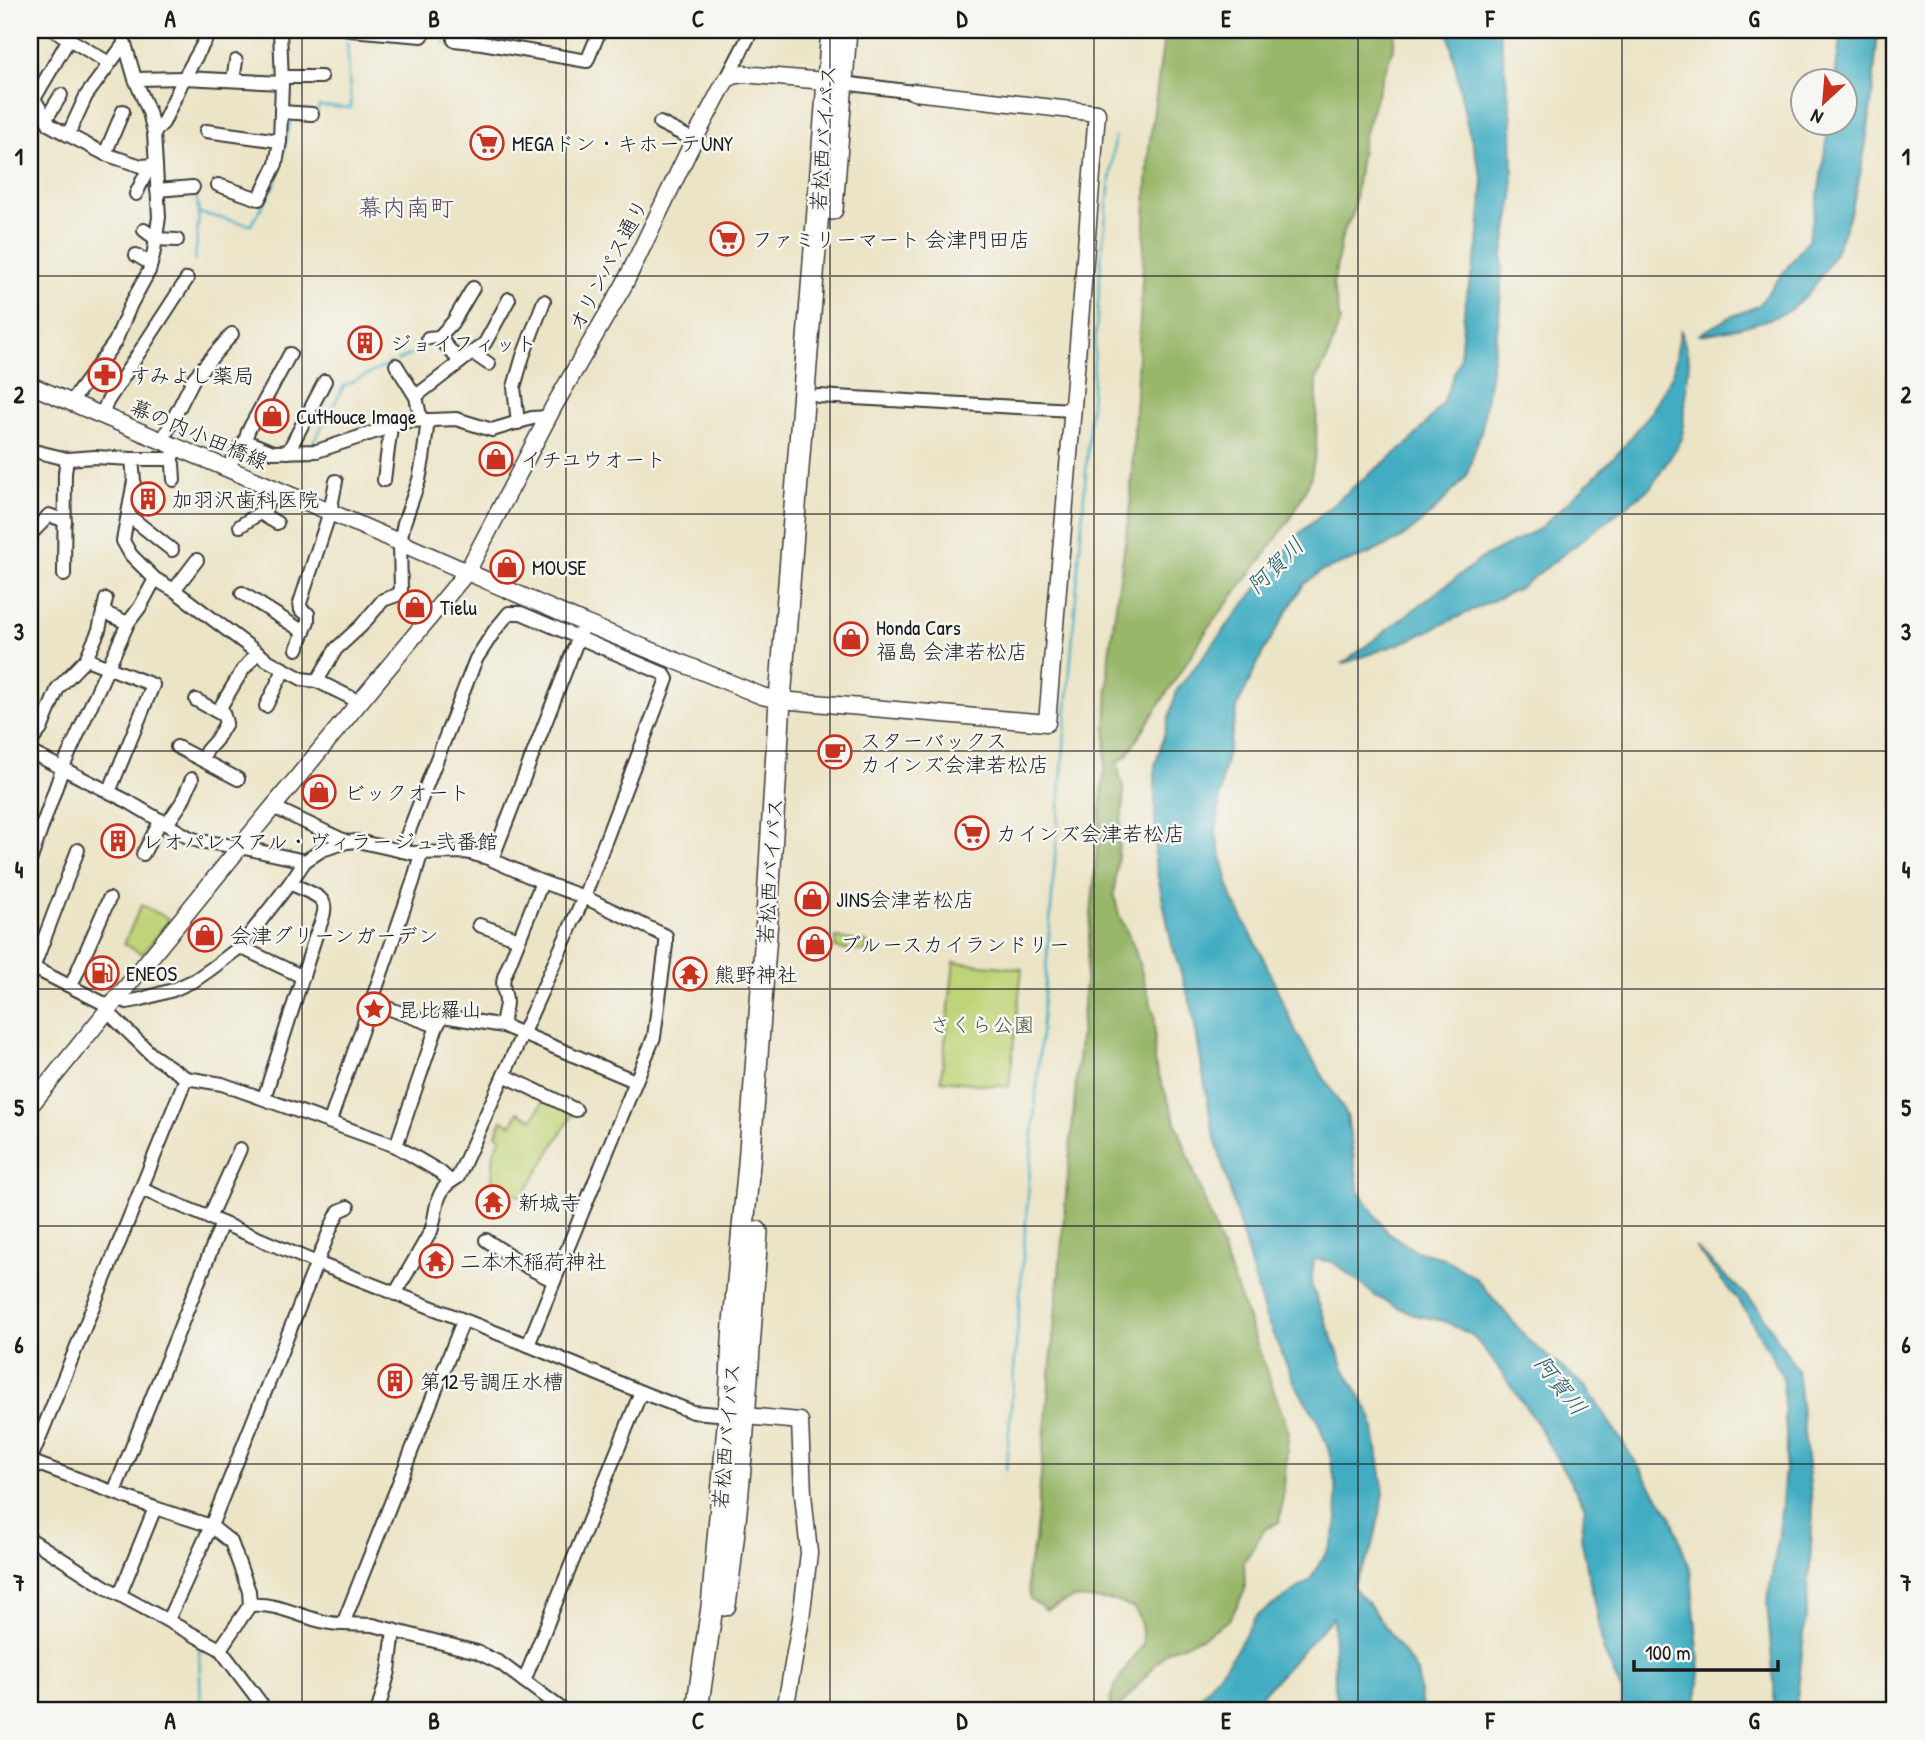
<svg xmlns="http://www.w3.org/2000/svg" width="1925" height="1740" font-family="'Patrick Hand','Klee One',sans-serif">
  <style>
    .green { fill: #bfd478; stroke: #6e784a; stroke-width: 2 }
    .forest { fill: #97b668; stroke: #5a6942; stroke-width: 2 }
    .water { fill: #43adc2; stroke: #30646f; stroke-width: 2 }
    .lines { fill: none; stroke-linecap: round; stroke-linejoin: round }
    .stream { stroke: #43adc2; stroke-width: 2.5 }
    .street-casing { stroke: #3b3a36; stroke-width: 16 }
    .secondary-casing { stroke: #3b3a36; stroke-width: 19 }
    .highway-casing { stroke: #3b3a36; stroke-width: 24 }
    .street { stroke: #fff; stroke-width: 12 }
    .secondary { stroke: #fff; stroke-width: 16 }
    .highway { stroke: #fff; stroke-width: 21 }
    .grid { fill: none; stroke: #1c1c1c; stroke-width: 2; stroke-opacity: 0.55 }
    .labels { text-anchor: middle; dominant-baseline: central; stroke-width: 5; stroke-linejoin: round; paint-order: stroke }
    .street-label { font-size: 21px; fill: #1c1c1c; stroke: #f6f6f2 }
    .poi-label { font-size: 21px; fill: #1c1c1c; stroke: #f6f6f2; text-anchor: start }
    .park-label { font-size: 21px; fill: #4d5338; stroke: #f6f6f2 }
    .water-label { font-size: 23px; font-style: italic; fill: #2e5d67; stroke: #f6f6f2 }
    .quarter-label { font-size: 24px; fill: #594c63; stroke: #f6f6f2 }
    .neatline { fill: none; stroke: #1c1c1c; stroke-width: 2.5 }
    .grid-label { font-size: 23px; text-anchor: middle; font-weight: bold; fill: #1c1c1c }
  </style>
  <rect width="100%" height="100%" fill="#f6f6f2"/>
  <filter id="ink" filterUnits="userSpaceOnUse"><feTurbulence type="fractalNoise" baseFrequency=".0143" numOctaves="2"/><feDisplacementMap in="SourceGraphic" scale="14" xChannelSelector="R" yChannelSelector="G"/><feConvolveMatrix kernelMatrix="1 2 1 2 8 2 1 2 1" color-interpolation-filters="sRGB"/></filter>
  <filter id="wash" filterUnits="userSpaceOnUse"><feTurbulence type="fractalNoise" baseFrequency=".00686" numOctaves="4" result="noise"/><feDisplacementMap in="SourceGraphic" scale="28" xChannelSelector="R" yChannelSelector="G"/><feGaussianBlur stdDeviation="1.57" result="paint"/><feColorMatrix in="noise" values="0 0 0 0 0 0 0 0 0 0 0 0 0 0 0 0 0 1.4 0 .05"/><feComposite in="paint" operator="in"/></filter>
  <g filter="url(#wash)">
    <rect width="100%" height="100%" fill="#ece4c6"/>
    <g class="green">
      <polygon points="141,905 170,919 142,954 124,944"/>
      <polygon points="836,938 867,942 866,952 835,948"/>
      <polygon points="954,962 1022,969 1009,1087 941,1080"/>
      <polygon points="545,1097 574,1112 522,1198 492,1180 494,1151 501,1138 496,1134 502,1120 511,1125 518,1112 533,1119"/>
    </g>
    <path class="forest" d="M 1165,30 L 1395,30 L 1394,47 L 1384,72 L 1363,139 L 1353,214 L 1343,232 L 1340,247 L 1333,285 L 1340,321 L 1327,359 L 1317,378 L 1316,450 L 1310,480 L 1293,515 L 1264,556 L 1209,627 L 1127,755 L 1117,763 L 1124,792 L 1114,894 L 1119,915 L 1134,947 L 1155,1017 L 1154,1062 L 1289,1432 C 1285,1462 1285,1493 1279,1522 L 1265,1529 L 1244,1562 L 1245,1590 L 1230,1619 L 1203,1637 L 1167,1651 L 1117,1710 L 1110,1710 C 1106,1691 1132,1660 1143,1644 L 1141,1625 L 1135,1609 L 1115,1601 L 1074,1598 L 1046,1610 L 1030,1599 L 1026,1574 L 1035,1541 L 1105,760 L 1109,654 L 1130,509 L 1149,147 Z"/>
    <g class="water">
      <polygon points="1448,30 1499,30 1512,119 1513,198 1503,254 1499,318 1482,428 1466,477 1431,514 1402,538 1369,554 1320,572 1304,584 1264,650 1238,705 1222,778 1216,835 1232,898 1261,953 1297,1034 1347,1115 1359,1191 1386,1231 1416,1251 1444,1258 1477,1279 1529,1341 1587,1388 1672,1518 1691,1574 1700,1672 1696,1710 1622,1710 1622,1692 1604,1652 1581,1537 1585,1507 1534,1419 1492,1359 1472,1335 1444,1321 1414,1315 1377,1297 1333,1262 1314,1259 1311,1284 1345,1370 1372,1417 1384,1494 1372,1550 1352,1586 1371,1607 1417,1672 1422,1710 1339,1710 1335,1688 1333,1617 1248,1710 1190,1710 1234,1654 1255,1617 1309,1581 1332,1543 1337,1521 1336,1485 1329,1452 1317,1419 1296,1386 1265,1316 1212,1127 1192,1008 1172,945 1155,862 1155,766 1177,690 1300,533 1358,483 1409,443 1442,405 1460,358 1465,303 1478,247 1483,180 1467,124"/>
      <path d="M 1841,30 L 1878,30 C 1871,112 1863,255 1791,309 C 1775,321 1718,333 1698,335 L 1728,318 L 1758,306 L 1808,240 L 1818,197 L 1829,123 L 1844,122 L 1844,80 L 1835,80 Z"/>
      <polygon points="1681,329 1689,361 1682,439 1651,487 1520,588 1409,640 1342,664 1482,558 1539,529 1581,490 1620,451 1652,411 1673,373"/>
      <polygon points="1695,1247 1756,1305 1797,1369 1813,1512 1808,1596 1796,1710 1774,1710 1774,1684 1767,1603 1779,1534 1787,1447 1782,1375 1744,1308"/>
    </g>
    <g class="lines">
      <g class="stream">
        <polyline points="443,44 450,36 452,30"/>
        <polyline points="317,113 319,106 351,108 347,42"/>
        <polyline points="284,151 291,118 293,118"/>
        <polyline points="199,213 251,225 275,184 278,174"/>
        <polyline points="195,261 199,213 196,194"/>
        <polyline points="397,361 414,353"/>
        <polyline points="310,448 344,386 391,363"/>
        <polyline points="1006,1470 1087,459 1101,260 1115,137"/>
        <polyline points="199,1644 201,1710"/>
      </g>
    </g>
  </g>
  <g filter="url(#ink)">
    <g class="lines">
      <defs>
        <g id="street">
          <polyline points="54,30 109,63"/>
          <polyline points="350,30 422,36"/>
          <polyline points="454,40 482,43 587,61 600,30"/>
          <polyline points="282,77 321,77"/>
          <polyline points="135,79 184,78 282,83"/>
          <polyline points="233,80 236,61"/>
          <polyline points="726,80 752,30"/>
          <polyline points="843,83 914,92"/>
          <polyline points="30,98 34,99 50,125 68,135 105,154 141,166 156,165"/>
          <polyline points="34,99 69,39"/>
          <polyline points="281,112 312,114"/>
          <polyline points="46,119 61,95"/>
          <polyline points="660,123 694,140"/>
          <polyline points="206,131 280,141"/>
          <polyline points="154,133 163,123 184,78 211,30"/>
          <polyline points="68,135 86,96 124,44"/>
          <polyline points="105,154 123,111"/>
          <polyline points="218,185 259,199 276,164 280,141 282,83 280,30"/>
          <polyline points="157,190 193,187"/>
          <polyline points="136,194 150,165"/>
          <polyline points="144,230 156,239 177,240"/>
          <polyline points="136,255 151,264"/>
          <polyline points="439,337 460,362"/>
          <polyline points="428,338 439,337 453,322 473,288"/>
          <polyline points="473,353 489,364"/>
          <polyline points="396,365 416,397 421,420"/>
          <polyline points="416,396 485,343 509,299"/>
          <polyline points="818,396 1073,410"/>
          <polyline points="71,402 115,342 131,304 149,271 154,251 159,217 154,133 149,112 135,79 121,30"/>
          <polyline points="102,415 107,402 187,279"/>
          <polyline points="518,423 514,387 523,356 544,301"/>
          <polyline points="162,441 194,378 232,334"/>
          <polyline points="245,442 248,431 290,354"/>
          <polyline points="30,450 67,459 95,457 132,459 171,459 174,453 180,449"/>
          <polyline points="288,452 325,381"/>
          <polyline points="132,459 134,481 123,541 131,555 155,579 174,590 267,660 302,679 317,681 360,702"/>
          <polyline points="171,459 173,464 174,480"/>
          <polyline points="228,469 240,446 248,442 273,452 317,451 408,421 456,419 492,430 532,418 548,417"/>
          <polyline points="384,480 391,426"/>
          <polyline points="261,512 265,516 277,523"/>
          <polyline points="129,516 172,550"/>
          <polyline points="240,526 264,510 275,489"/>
          <polyline points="30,535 49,515 65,521"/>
          <polyline points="64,575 65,473 67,459"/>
          <polyline points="174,590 197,560"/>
          <polyline points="242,593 304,632"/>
          <polyline points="103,612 128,623"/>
          <polyline points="297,649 308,621 308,614 301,610 300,603 330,512 336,481"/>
          <polyline points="86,659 153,685 109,792"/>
          <polyline points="317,681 336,649 361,626 383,600 397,595 401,590 400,543 404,523 419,480 423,459 428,420"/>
          <polyline points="196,700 223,715"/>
          <polyline points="266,706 284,670"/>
          <polyline points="30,743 41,729 58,688 86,659 99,630 106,599"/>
          <polyline points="177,747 238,779"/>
          <polyline points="30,752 129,802 188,837 199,841 240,847 305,861"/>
          <polyline points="202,760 207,750 216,740 226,723 221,706 242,671 257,653"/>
          <polyline points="273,807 347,842 357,841 411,853 466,852 488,858 542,882 584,897 666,936 666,945 654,1037 528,1345"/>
          <polyline points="167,824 182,802 192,779"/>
          <polyline points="143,854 161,820"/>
          <polyline points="492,859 581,631"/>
          <polyline points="30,861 63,767 128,623 140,607 155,579"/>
          <path d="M 542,882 L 504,977 C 501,990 506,991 506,1002 C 506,1011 501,1017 504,1026 L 635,1081"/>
          <polyline points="479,925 519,939"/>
          <polyline points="240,947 303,977"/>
          <polyline points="30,966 103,1003 113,1017 152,1055 186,1078 222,1084 396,1146 440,1172 450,1181"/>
          <polyline points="33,968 78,850"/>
          <polyline points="71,986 109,899"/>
          <polyline points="117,998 127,1002 138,1000 173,990 195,980 211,969 240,947 290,883 305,861 322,850 347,842"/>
          <polyline points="371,1002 437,1026"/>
          <polyline points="504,1075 576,1110"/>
          <polyline points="186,1078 141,1189 317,1263 528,1345 641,1392 693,1412 729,1415"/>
          <path d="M 264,1098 L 316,935 C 333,896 324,900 290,883"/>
          <polyline points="330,1121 413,882 421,854"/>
          <polyline points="396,1146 437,1026 443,1016 504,1026"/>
          <polyline points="209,1218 240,1149"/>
          <polyline points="486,1240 529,1268 554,1281"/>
          <path d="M 395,1294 L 431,1231 C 437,1215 434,1195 449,1183 C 452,1181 455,1179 458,1177 L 584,897 L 667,679 L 664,674 L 521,613 L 509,613 L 495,630 L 476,659 L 401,851"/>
          <path d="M 30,1461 L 155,1508 L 211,1526 L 231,1542 L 249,1591 L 250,1605 C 282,1602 311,1624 343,1624 L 463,1321"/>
          <polyline points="30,1461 141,1189"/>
          <polyline points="114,1492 222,1223"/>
          <polyline points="30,1539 107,1588 220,1649 266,1710"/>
          <polyline points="120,1594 155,1508"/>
          <polyline points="168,1620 211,1526 332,1225 339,1211 348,1207"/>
          <polyline points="343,1624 373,1625 477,1652 500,1663 563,1710"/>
          <polyline points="220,1649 250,1605"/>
          <polyline points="524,1681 641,1392"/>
          <polyline points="378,1710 389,1671 394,1630"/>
        </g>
        <g id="secondary">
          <polyline points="30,385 330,512 584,623 762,696 780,700 1047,723 1097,113 914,92"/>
          <polyline points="30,1106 240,847 467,572 554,406 624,285 694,140 726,80 733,76 743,74 837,82"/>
          <polyline points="735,1415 800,1421 803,1494 809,1553 801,1619 785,1710"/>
        </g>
        <g id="highway">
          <polyline points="832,209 846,30"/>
          <path d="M 725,1605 C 742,1481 748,1357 757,1232"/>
          <polyline points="697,1710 712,1607 729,1415 734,1323 749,1164 766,934 780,700 832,30"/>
        </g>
      </defs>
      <use href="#street" class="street-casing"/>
      <use href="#secondary" class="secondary-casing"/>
      <use href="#highway" class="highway-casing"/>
      <use href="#street" class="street"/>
      <use href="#secondary" class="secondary"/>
      <use href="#highway" class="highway"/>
    </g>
  </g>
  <path class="grid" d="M 302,30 L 302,1710M 566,30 L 566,1710M 830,30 L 830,1710M 1094,30 L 1094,1710M 1358,30 L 1358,1710M 1622,30 L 1622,1710M 30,276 L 1895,276M 30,514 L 1895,514M 30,751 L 1895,751M 30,989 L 1895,989M 30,1226 L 1895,1226M 30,1464 L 1895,1464"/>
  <defs>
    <symbol id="supermarket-ring" viewBox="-11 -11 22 22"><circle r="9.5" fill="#f6f6f2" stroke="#c8321e" stroke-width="1.5"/><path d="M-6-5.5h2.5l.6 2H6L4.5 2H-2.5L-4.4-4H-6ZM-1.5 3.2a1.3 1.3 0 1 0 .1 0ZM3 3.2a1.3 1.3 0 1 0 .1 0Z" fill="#c8321e"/></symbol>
    <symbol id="building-ring" viewBox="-11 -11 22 22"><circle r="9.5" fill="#f6f6f2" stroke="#c8321e" stroke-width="1.5"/><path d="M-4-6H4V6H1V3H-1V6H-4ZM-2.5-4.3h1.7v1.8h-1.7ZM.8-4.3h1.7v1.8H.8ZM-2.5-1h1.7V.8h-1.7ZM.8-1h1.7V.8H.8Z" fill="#c8321e"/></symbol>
    <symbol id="pharmacy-ring" viewBox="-11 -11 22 22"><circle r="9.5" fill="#f6f6f2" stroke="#c8321e" stroke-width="1.5"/><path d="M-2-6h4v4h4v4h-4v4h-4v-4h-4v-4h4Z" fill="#c8321e"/></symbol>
    <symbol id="shop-ring" viewBox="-11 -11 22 22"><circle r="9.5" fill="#f6f6f2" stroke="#c8321e" stroke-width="1.5"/><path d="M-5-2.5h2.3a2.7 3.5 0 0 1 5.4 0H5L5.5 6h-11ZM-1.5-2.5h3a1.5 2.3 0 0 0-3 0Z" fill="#c8321e"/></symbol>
    <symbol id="cafe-ring" viewBox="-11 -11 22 22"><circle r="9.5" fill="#f6f6f2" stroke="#c8321e" stroke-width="1.5"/><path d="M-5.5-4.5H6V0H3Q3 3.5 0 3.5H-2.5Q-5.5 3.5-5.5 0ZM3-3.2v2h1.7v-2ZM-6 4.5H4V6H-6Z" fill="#c8321e"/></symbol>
    <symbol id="fuel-ring" viewBox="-11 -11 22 22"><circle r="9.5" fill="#f6f6f2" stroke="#c8321e" stroke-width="1.5"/><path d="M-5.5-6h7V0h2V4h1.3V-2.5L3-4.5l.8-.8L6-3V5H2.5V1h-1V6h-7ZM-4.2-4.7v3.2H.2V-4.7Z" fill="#c8321e"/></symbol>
    <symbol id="temple-ring" viewBox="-11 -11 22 22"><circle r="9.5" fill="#f6f6f2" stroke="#c8321e" stroke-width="1.5"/><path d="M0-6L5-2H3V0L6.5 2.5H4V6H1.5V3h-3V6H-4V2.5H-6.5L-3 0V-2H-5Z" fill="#c8321e"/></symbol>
    <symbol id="sight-ring" viewBox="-11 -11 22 22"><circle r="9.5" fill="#f6f6f2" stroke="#c8321e" stroke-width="1.5"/><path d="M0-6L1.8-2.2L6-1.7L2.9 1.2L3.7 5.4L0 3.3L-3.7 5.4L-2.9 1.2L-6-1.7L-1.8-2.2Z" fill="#c8321e"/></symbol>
  </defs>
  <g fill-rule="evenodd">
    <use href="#supermarket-ring" x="468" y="124" width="38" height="38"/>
    <use href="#supermarket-ring" x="708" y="220" width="38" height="38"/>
    <use href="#building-ring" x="346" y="324" width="38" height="38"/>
    <use href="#pharmacy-ring" x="86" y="356" width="38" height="38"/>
    <use href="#shop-ring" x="253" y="397" width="38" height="38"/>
    <use href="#shop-ring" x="477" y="440" width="38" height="38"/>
    <use href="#building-ring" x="129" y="480" width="38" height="38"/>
    <use href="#shop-ring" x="488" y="548" width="38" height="38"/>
    <use href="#shop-ring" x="396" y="588" width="38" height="38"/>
    <use href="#shop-ring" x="832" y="620" width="38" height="38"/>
    <use href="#cafe-ring" x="816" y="733" width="38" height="38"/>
    <use href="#shop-ring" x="300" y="773" width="38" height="38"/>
    <use href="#supermarket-ring" x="953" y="814" width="38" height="38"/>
    <use href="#building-ring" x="99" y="822" width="38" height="38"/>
    <use href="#shop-ring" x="793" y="880" width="38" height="38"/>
    <use href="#shop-ring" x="186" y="916" width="38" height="38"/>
    <use href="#shop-ring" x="796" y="925" width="38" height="38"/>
    <use href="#fuel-ring" x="83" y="954" width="38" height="38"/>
    <use href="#temple-ring" x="671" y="955" width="38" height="38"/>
    <use href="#sight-ring" x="355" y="990" width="38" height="38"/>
    <use href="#temple-ring" x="474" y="1183" width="38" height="38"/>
    <use href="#temple-ring" x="417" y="1242" width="38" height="38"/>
    <use href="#building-ring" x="376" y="1362" width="38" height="38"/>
  </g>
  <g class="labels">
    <g class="street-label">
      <text transform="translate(823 138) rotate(-86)">若松西バイパス</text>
      <text transform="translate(608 265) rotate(-62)">オリンパス通り</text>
      <text transform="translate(199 434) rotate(23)">幕の内小田橋線</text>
      <text transform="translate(770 871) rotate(-86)">若松西バイパス</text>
      <text transform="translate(726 1436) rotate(-85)">若松西バイパス</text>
    </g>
    <g class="poi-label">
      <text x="512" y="143">MEGAドン・キホーテUNY</text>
      <text x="752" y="239">ファミリーマート 会津門田店</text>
      <text x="390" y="343">ジョイフィット</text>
      <text x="130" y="375">すみよし薬局</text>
      <text x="296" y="416">CutHouce Image</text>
      <text x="520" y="459">イチユウオート</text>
      <text x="172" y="499">加羽沢歯科医院</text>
      <text x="532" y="567">MOUSE</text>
      <text x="440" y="607">Tielu</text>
      <text x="876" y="627">Honda Cars<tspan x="876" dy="24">福島 会津若松店</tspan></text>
      <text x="860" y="740">スターバックス<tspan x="860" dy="24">カインズ会津若松店</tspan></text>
      <text x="344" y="792">ビックオート</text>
      <text x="996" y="833">カインズ会津若松店</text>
      <text x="142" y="841">レオパレスアル・ヴィラージュ弐番館</text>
      <text x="836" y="899">JINS会津若松店</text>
      <text x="230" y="935">会津グリーンガーデン</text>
      <text x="840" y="944">ブルースカイランドリー</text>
      <text x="126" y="973">ENEOS</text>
      <text x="714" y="974">熊野神社</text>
      <text x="398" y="1009">昆比羅山</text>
      <text x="518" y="1202">新城寺</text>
      <text x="460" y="1261">二本木稲荷神社</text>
      <text x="420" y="1381">第12号調圧水槽</text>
    </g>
    <g class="park-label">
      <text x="982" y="1024">さくら公園</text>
    </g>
    <g class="water-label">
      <text transform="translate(1275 565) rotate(-45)">阿賀川</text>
      <text transform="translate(1561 1385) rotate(52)">阿賀川</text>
    </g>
    <g class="quarter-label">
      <text x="406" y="207">幕内南町</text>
    </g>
  </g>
  <rect width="1925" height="1740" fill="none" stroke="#f6f6f2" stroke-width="77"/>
  <g transform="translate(1824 102) rotate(206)"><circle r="33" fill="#f6f6f2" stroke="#9f9f9c" stroke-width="2"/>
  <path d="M0-5L12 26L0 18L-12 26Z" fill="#c8321e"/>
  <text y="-10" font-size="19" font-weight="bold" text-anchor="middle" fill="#1c1c1c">N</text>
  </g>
  <path d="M1634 1660v10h144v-10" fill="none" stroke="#1c1c1c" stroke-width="3.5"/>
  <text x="1645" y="1660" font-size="21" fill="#1c1c1c" stroke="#f6f6f2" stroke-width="5" paint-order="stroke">100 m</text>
  <rect x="38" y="38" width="1848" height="1664" class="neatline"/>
  <g class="grid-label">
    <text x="170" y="27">A</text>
    <text x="434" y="27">B</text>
    <text x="698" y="27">C</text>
    <text x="962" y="27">D</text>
    <text x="1226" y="27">E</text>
    <text x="1490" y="27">F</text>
    <text x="1754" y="27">G</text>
    <text x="19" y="165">1</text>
    <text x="1906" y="165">1</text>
    <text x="19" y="403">2</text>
    <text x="1906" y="403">2</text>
    <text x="19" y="640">3</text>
    <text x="1906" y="640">3</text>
    <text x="19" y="878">4</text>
    <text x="1906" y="878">4</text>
    <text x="19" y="1116">5</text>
    <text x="1906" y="1116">5</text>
    <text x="19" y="1353">6</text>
    <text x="1906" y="1353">6</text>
    <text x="19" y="1591">7</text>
    <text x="1906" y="1591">7</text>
    <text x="170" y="1729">A</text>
    <text x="434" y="1729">B</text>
    <text x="698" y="1729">C</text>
    <text x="962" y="1729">D</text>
    <text x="1226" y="1729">E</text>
    <text x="1490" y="1729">F</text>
    <text x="1754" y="1729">G</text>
  </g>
</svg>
